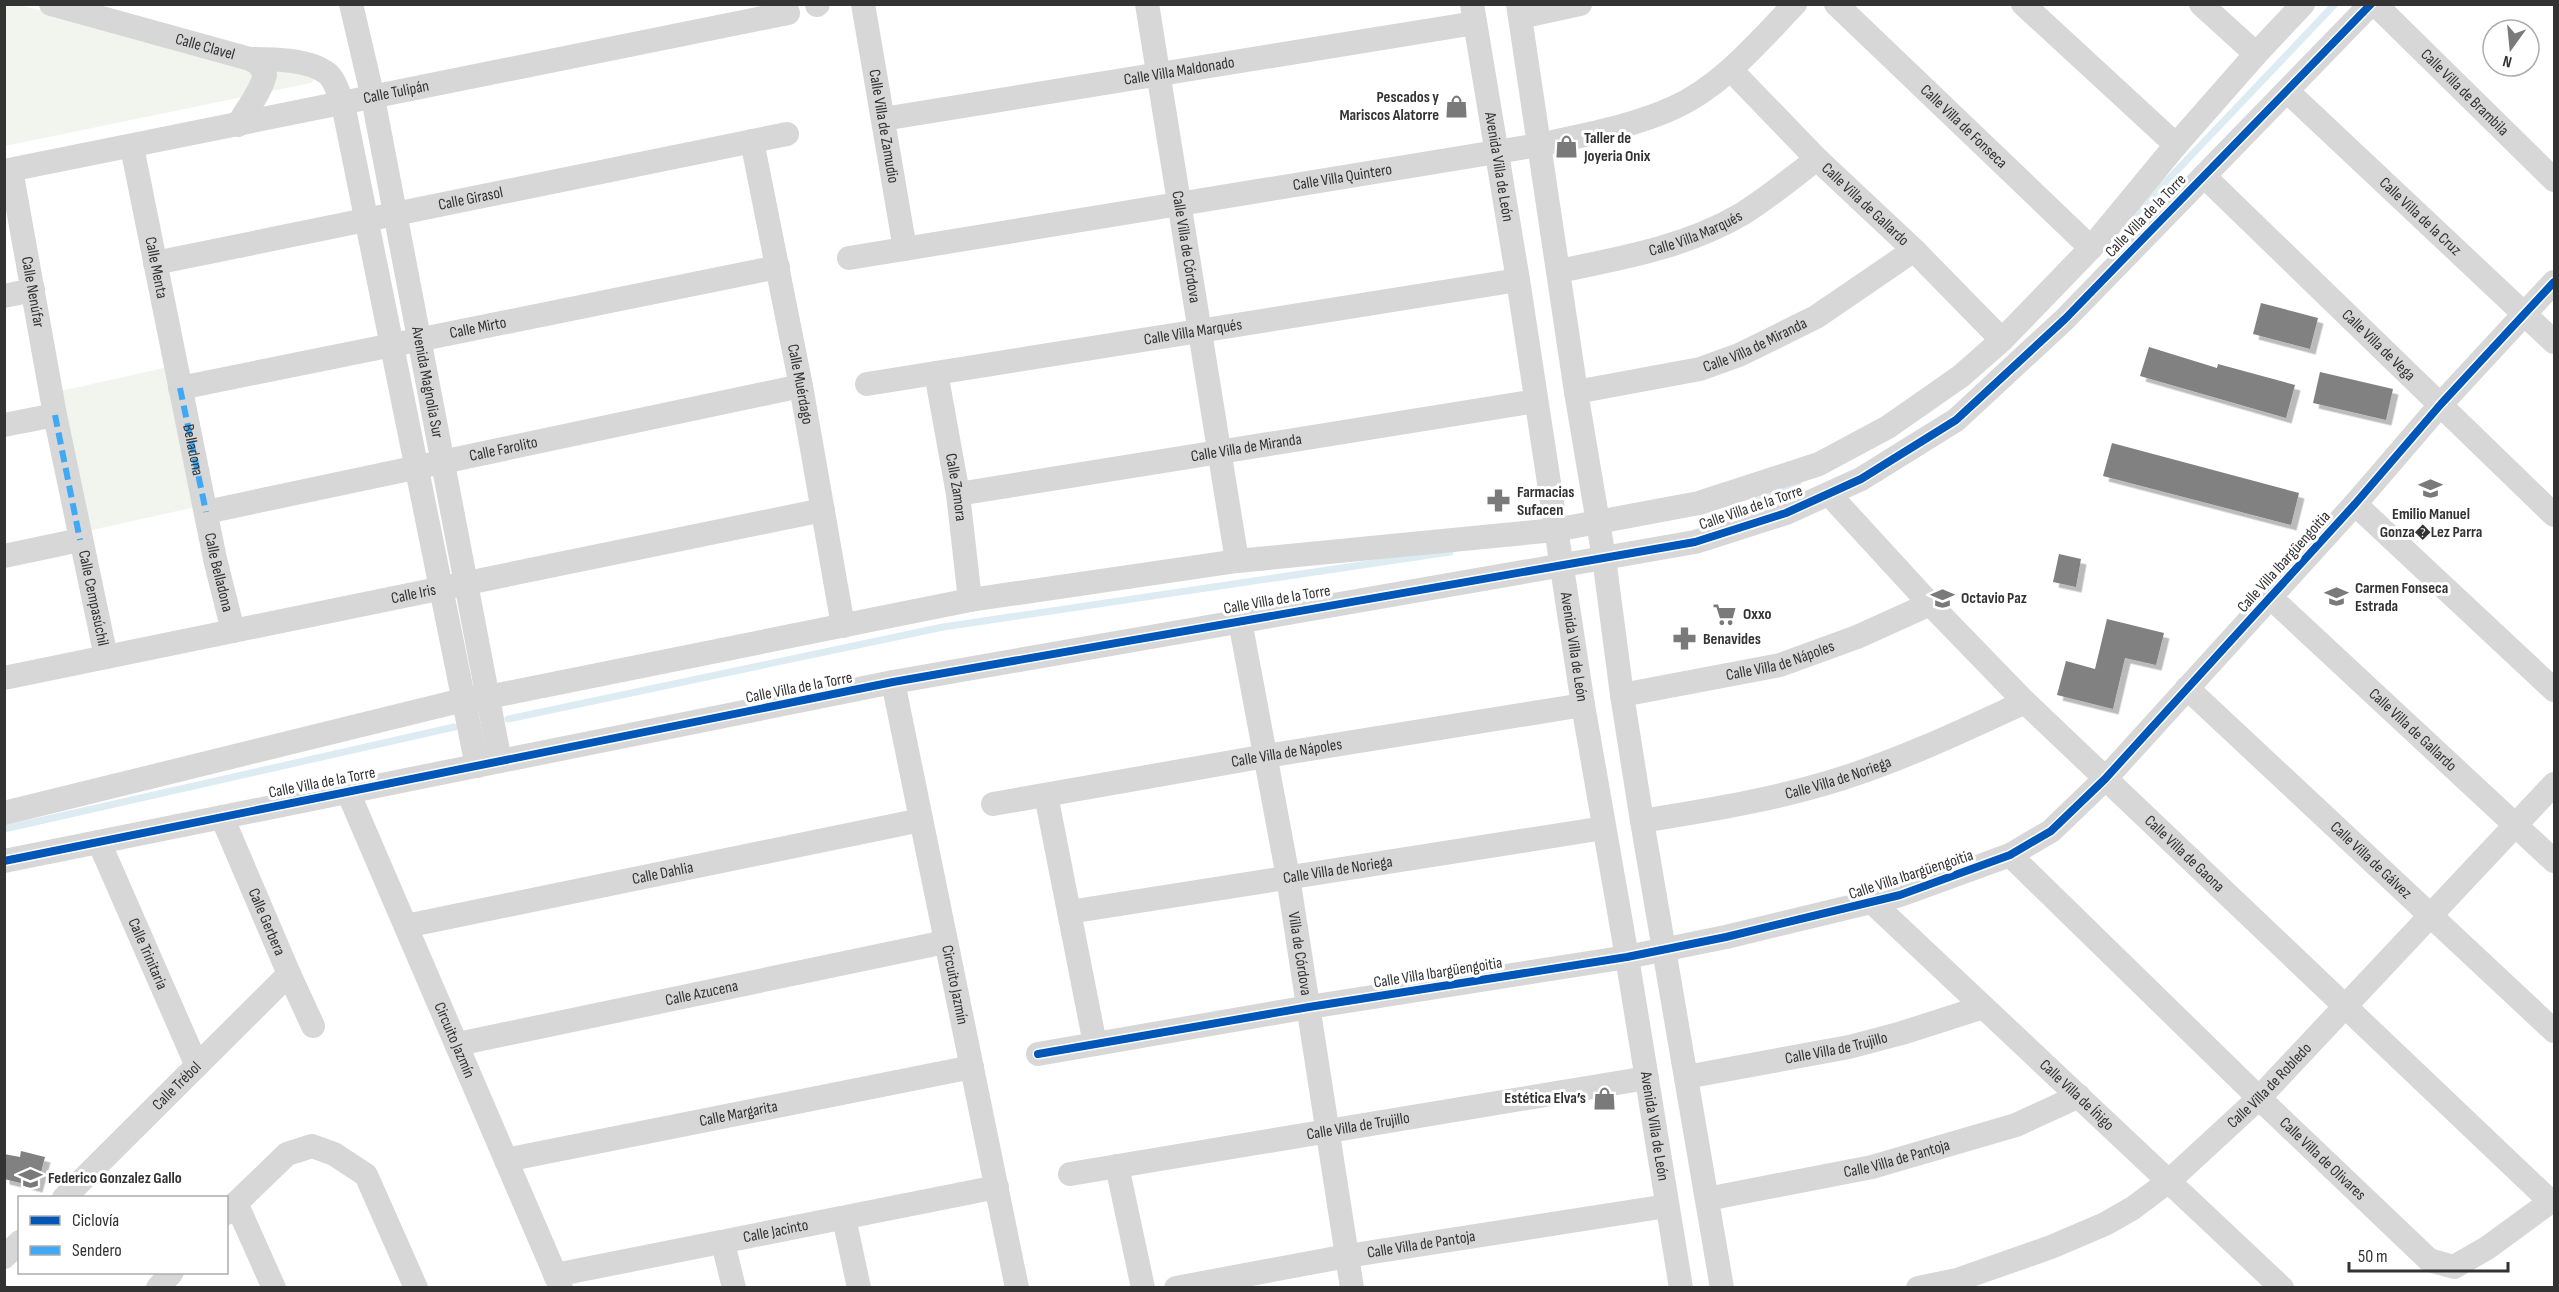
<svg xmlns="http://www.w3.org/2000/svg" width="2559" height="1292" font-family="'Sofia Sans Condensed',sans-serif">
  <style>
    .green { fill: #f1f5ed }
    .lines { fill: none; stroke-linecap: round; stroke-linejoin: round }
    .stream { stroke: #ddebf3; stroke-width: 7 }
    .building { fill: #818181; filter: url(#shadow) }
    .minor { stroke: #d7d7d7; stroke-width: 24 }
    .quiet { stroke: #3fa9f5; stroke-width: 6; stroke-dasharray: 12 6; stroke-linecap: butt }
    .cycleway-casing { stroke: #fff; stroke-width: 11 }
    .cycleway { stroke: #0057b8; stroke-width: 8 }
    .labels { text-anchor: middle; dominant-baseline: central; stroke-width: 6; stroke-linejoin: round; paint-order: stroke }
    .street-label { font-size: 16px; fill: #333; stroke: #fff }
    .poi-label { font-size: 16px; font-weight: bold; fill: #333; stroke: #fff; text-anchor: start }
  </style>
  <defs>
    <filter id="shadow"><feDropShadow dx="5.5" dy="5.5" stdDeviation="0" flood-color="#0004"/></filter>
  </defs>
  <rect width="100%" height="100%" fill="#fff"/>
  <g class="green">
    <polygon points="5,5 20,5 243,65 317,77 311,83 5,146"/>
    <polygon points="177,365 209,504 74,534 43,395"/>
  </g>
  <g class="lines">
    <g class="stream">
      <polyline points="2127,223 2335,4"/>
      <polyline points="1758,496 1798,482"/>
      <polyline points="508,719 943,627 1450,552"/>
      <polyline points="4,829 454,727"/>
    </g>
  </g>
  <g class="building">
    <polygon points="2261,303 2318,318 2310,349 2253,334"/>
    <polygon points="2149,347 2217,368 2218,364 2295,385 2286,418 2140,376"/>
    <polygon points="2320,372 2393,389 2386,420 2313,403"/>
    <polygon points="2112,443 2299,493 2291,525 2103,476"/>
    <polygon points="2059,554 2081,559 2076,587 2053,582"/>
    <polygon points="2107,619 2164,633 2156,665 2125,658 2113,709 2057,695 2066,661 2095,669"/>
    <polygon points="21,1151 45,1157 37,1187 4,1179 4,1154 20,1157"/>
  </g>
  <g class="lines">
    <g class="minor">
      <path id="s1" d="M 51,4 L 250,59 C 272,59 310,59 328,74 C 335,80 339,95 343,104 L 477,766"/>
      <path id="s2" d="M 351,4 L 373,98 L 500,761"/>
      <path id="s3" d="M 863,4 L 905,249"/>
      <path id="s4" d="M 1147,4 L 1237,561"/>
      <path id="s5" d="M 1472,4 L 1518,280 L 1583,705 L 1627,957 L 1681,1288"/>
      <polyline points="1518,4 1576,392 1604,558 1622,695 1642,821 1722,1288"/>
      <path id="s6" d="M 1836,4 L 2091,248"/>
      <polyline points="2023,4 2176,145"/>
      <polyline points="2201,4 2256,54"/>
      <path id="s7" d="M 2375,4 L 2554,180"/>
      <polyline points="817,5 818,4"/>
      <polyline points="1520,17 1580,4"/>
      <path id="s8" d="M 1731,70 L 1817,159 L 1914,250 L 2002,340"/>
      <path id="s9" d="M 2287,91 L 2554,342"/>
      <path id="s10" d="M 883,119 L 1475,23"/>
      <path d="M 238,125 C 247,108 260,94 265,75 L 259,64 L 250,59"/>
      <path id="s11" d="M 752,141 L 801,386 L 843,626"/>
      <path id="s12" d="M 132,147 L 215,559 L 233,631"/>
      <path id="s13" d="M 11,170 L 55,415 L 106,657"/>
      <path id="s14" d="M 4,171 L 788,13"/>
      <path id="s15" d="M 2204,176 L 2554,515"/>
      <path id="s16" d="M 849,258 L 1539,145 C 1583,135 1631,127 1673,108 C 1722,86 1758,42 1795,4"/>
      <path id="s17" d="M 155,263 L 787,134"/>
      <path id="s18" d="M 1559,271 C 1622,258 1686,247 1742,214 C 1768,198 1793,177 1817,159"/>
      <polyline points="4,296 33,290"/>
      <path id="s19" d="M 936,373 L 958,494 L 970,600"/>
      <path id="s20" d="M 867,384 L 1518,280"/>
      <path id="s21" d="M 180,388 L 778,267"/>
      <path id="s22" d="M 1576,392 L 1700,369 L 1739,355 L 1816,317 L 1914,250"/>
      <polyline points="4,425 55,415"/>
      <path id="s23" d="M 958,494 L 1536,401"/>
      <path id="s24" d="M 1829,494 L 1930,604 L 2025,702 L 2551,1202"/>
      <polyline points="2355,504 2554,690"/>
      <path id="s25" d="M 206,512 L 801,386"/>
      <polyline points="4,556 80,540"/>
      <path id="s26" d="M 2270,597 L 2554,861"/>
      <path id="s27" d="M 1240,621 L 1288,877 L 1352,1288"/>
      <path id="s28" d="M 4,678 L 823,510"/>
      <path id="s29" d="M 893,682 L 1017,1288"/>
      <path id="s30" d="M 2187,688 L 2554,1031"/>
      <path id="s31" d="M 1622,695 L 1780,665 L 1857,637 L 1930,604"/>
      <path id="s32" d="M 348,792 L 561,1288"/>
      <polyline points="1046,795 1095,1044"/>
      <path id="s33" d="M 993,804 L 1266,756 L 1583,705"/>
      <polyline points="4,813 463,700 488,697 970,600 1237,561 1555,530 1699,503 1819,464 1888,427 1961,376 2002,340 2091,248 2176,145 2256,54 2303,4"/>
      <path id="s34" d="M 222,817 L 289,974 L 313,1026"/>
      <path id="s35" d="M 1642,821 C 1710,810 1778,799 1843,778 C 1906,758 1966,729 2025,702"/>
      <path id="s36" d="M 99,842 L 197,1066"/>
      <path id="s37" d="M 2010,855 L 2259,1098 L 2429,1260 L 2454,1267 L 2487,1248 L 2554,1199"/>
      <polyline points="4,861 893,682 1695,542 1786,513 1861,479 1956,420 2065,319 2371,4"/>
      <path id="s38" d="M 1873,903 L 2282,1288"/>
      <path id="s39" d="M 1069,912 L 1604,828"/>
      <path id="s40" d="M 406,926 L 921,820"/>
      <path id="s41" d="M 458,1044 L 945,942"/>
      <polyline points="1038,1054 1309,1007 1627,957 1726,937 1900,895 2010,855 2051,831 2105,779 2355,504 2441,404 2554,282"/>
      <path id="s42" d="M 1686,1077 L 1849,1047 L 1902,1033 L 1983,1007"/>
      <path id="s43" d="M 506,1160 L 972,1067"/>
      <polyline points="1117,1166 1143,1288"/>
      <path id="s44" d="M 1070,1174 L 1647,1078"/>
      <path id="s45" d="M 64,1198 L 289,974"/>
      <path id="s46" d="M 1707,1199 L 1872,1167 L 2016,1125 L 2079,1096"/>
      <polyline points="236,1203 274,1288"/>
      <polyline points="226,1213 287,1154 312,1146 334,1154 366,1175 416,1288"/>
      <polyline points="844,1218 859,1288"/>
      <polyline points="723,1243 734,1288"/>
      <polyline points="4,1257 20,1242"/>
      <path id="s47" d="M 555,1275 L 997,1187"/>
      <polyline points="158,1288 172,1272"/>
      <path id="s48" d="M 1176,1288 L 1347,1256 L 1667,1206"/>
      <path id="s49" d="M 1918,1288 L 1957,1280 L 2051,1247 L 2105,1224 L 2133,1208 L 2169,1181 L 2259,1098 L 2554,784"/>
    </g>
    <g class="quiet">
      <polyline points="180,388 206,512"/>
      <polyline points="55,415 80,540"/>
    </g>
    <defs>
      <g id="cycleway">
        <polyline points="4,861 893,682 1695,542 1786,513 1861,479 1956,420 2065,319 2371,4"/>
        <polyline points="1038,1054 1309,1007 1627,957 1726,937 1900,895 2010,855 2051,831 2105,779 2355,504 2441,404 2554,282"/>
      </g>
    </defs>
    <use href="#cycleway" class="cycleway-casing"/>
    <use href="#cycleway" class="cycleway"/>
  </g>
  <defs>
    <symbol id="shop-bare" viewBox="-9 -9 18 18"><path d="M-5-2.5h2.3a2.7 3.5 0 0 1 5.4 0H5L5.5 6h-11ZM-1.5-2.5h3a1.5 2.3 0 0 0-3 0Z" fill="#7a7a7a" stroke="#fff" stroke-width="2.5" paint-order="stroke"/></symbol>
    <symbol id="school-bare" viewBox="-9 -9 18 18"><path d="M0-5L7-2L0 1L-7-2ZM-4 1L0 2.5L4 1V4Q0 6-4 4Z" fill="#7a7a7a" stroke="#fff" stroke-width="2.5" paint-order="stroke"/></symbol>
    <symbol id="pharmacy-bare" viewBox="-9 -9 18 18"><path d="M-2-6h4v4h4v4h-4v4h-4v-4h-4v-4h4Z" fill="#7a7a7a" stroke="#fff" stroke-width="2.5" paint-order="stroke"/></symbol>
    <symbol id="supermarket-bare" viewBox="-9 -9 18 18"><path d="M-6-5.5h2.5l.6 2H6L4.5 2H-2.5L-4.4-4H-6ZM-1.5 3.2a1.3 1.3 0 1 0 .1 0ZM3 3.2a1.3 1.3 0 1 0 .1 0Z" fill="#7a7a7a" stroke="#fff" stroke-width="2.5" paint-order="stroke"/></symbol>
  </defs>
  <g fill-rule="evenodd">
    <use href="#shop-bare" x="1440" y="90" width="33" height="33"/>
    <use href="#shop-bare" x="1550" y="130" width="33" height="33"/>
    <use href="#school-bare" x="2414" y="472" width="33" height="33"/>
    <use href="#pharmacy-bare" x="1482" y="484" width="33" height="33"/>
    <use href="#school-bare" x="2320" y="580" width="33" height="33"/>
    <use href="#school-bare" x="1926" y="582" width="33" height="33"/>
    <use href="#supermarket-bare" x="1708" y="598" width="33" height="33"/>
    <use href="#pharmacy-bare" x="1668" y="622" width="33" height="33"/>
    <use href="#shop-bare" x="1588" y="1082" width="33" height="33"/>
    <use href="#school-bare" x="14" y="1162" width="33" height="33"/>
  </g>
  <g class="labels">
    <g class="street-label">
      <text stroke="none"><textPath href="#s1" startOffset="160">Calle Clavel</textPath></text>
      <text stroke="none"><textPath href="#s10" startOffset="300">Calle Villa Maldonado</textPath></text>
      <text stroke="none"><textPath href="#s7" startOffset="126">Calle Villa de Brambila</textPath></text>
      <text stroke="none"><textPath href="#s14" startOffset="400">Calle Tulipán</textPath></text>
      <text stroke="none"><textPath href="#s6" startOffset="177">Calle Villa de Fonseca</textPath></text>
      <text stroke="none"><textPath href="#s3" startOffset="124">Calle Villa de Zamudio</textPath></text>
      <text stroke="none"><textPath href="#s5" startOffset="165">Avenida Villa de León</textPath></text>
      <text stroke="none"><textPath href="#s16" startOffset="500">Calle Villa Quintero</textPath></text>
      <text stroke="none"><textPath href="#s17" startOffset="322">Calle Girasol</textPath></text>
      <text stroke="none"><textPath href="#s8" startOffset="190">Calle Villa de Gallardo</textPath></text>
      <text transform="translate(2146 216) rotate(-46)">Calle Villa de la Torre</text>
      <text stroke="none"><textPath href="#s9" startOffset="183">Calle Villa de la Cruz</textPath></text>
      <text stroke="none"><textPath href="#s18" startOffset="142">Calle Villa Marqués</textPath></text>
      <text stroke="none"><textPath href="#s4" startOffset="246">Calle Villa de Córdova</textPath></text>
      <text stroke="none"><textPath href="#s12" startOffset="123">Calle Menta</textPath></text>
      <text stroke="none"><textPath href="#s13" startOffset="124">Calle Nenúfar</textPath></text>
      <text stroke="none"><textPath href="#s21" startOffset="304">Calle Mirto</textPath></text>
      <text stroke="none"><textPath href="#s20" startOffset="330">Calle Villa Marqués</textPath></text>
      <text stroke="none"><textPath href="#s22" startOffset="186">Calle Villa de Miranda</textPath></text>
      <text stroke="none"><textPath href="#s15" startOffset="243">Calle Villa de Vega</textPath></text>
      <text stroke="none"><textPath href="#s2" startOffset="386">Avenida Magnolia Sur</textPath></text>
      <text stroke="none"><textPath href="#s11" startOffset="248">Calle Muérdago</textPath></text>
      <text stroke="none"><textPath href="#s23" startOffset="292">Calle Villa de Miranda</textPath></text>
      <text stroke="none"><textPath href="#s25" startOffset="304">Calle Farolito</textPath></text>
      <text stroke="none"><textPath href="#s12" startOffset="309">Belladona</textPath></text>
      <text stroke="none"><textPath href="#s19" startOffset="116">Calle Zamora</textPath></text>
      <text transform="translate(1751 508) rotate(-19)">Calle Villa de la Torre</text>
      <text transform="translate(2284 562) rotate(-48)">Calle Villa Ibargüengoitia</text>
      <text stroke="none"><textPath href="#s12" startOffset="434">Calle Belladona</textPath></text>
      <text stroke="none"><textPath href="#s28" startOffset="418">Calle Iris</textPath></text>
      <text stroke="none"><textPath href="#s13" startOffset="436">Calle Cempasúchil</textPath></text>
      <text transform="translate(1277 600) rotate(-10)">Calle Villa de la Torre</text>
      <text stroke="none"><textPath href="#s5" startOffset="651">Avenida Villa de León</textPath></text>
      <text stroke="none"><textPath href="#s31" startOffset="162">Calle Villa de Nápoles</textPath></text>
      <text transform="translate(799 688) rotate(-11)">Calle Villa de la Torre</text>
      <text stroke="none"><textPath href="#s26" startOffset="195">Calle Villa de Gallardo</textPath></text>
      <text stroke="none"><textPath href="#s33" startOffset="298">Calle Villa de Nápoles</textPath></text>
      <text stroke="none"><textPath href="#s35" startOffset="201">Calle Villa de Noriega</textPath></text>
      <text transform="translate(322 783) rotate(-11)">Calle Villa de la Torre</text>
      <text stroke="none"><textPath href="#s24" startOffset="506">Calle Villa de Gaona</textPath></text>
      <text stroke="none"><textPath href="#s30" startOffset="252">Calle Villa de Gálvez</textPath></text>
      <text stroke="none"><textPath href="#s39" startOffset="272">Calle Villa de Noriega</textPath></text>
      <text stroke="none"><textPath href="#s40" startOffset="262">Calle Dahlia</textPath></text>
      <text transform="translate(1911 875) rotate(-18)">Calle Villa Ibargüengoitia</text>
      <text stroke="none"><textPath href="#s34" startOffset="114">Calle Gerbera</textPath></text>
      <text stroke="none"><textPath href="#s27" startOffset="338">Villa de Córdova</textPath></text>
      <text stroke="none"><textPath href="#s36" startOffset="122">Calle Trinitaria</textPath></text>
      <text transform="translate(1438 973) rotate(-9)">Calle Villa Ibargüengoitia</text>
      <text stroke="none"><textPath href="#s29" startOffset="309">Circuito Jazmín</textPath></text>
      <text stroke="none"><textPath href="#s41" startOffset="249">Calle Azucena</textPath></text>
      <text stroke="none"><textPath href="#s32" startOffset="270">Circuito Jazmín</textPath></text>
      <text stroke="none"><textPath href="#s42" startOffset="153">Calle Villa de Trujillo</textPath></text>
      <text stroke="none"><textPath href="#s49" startOffset="414">Calle Villa de Robledo</textPath></text>
      <text stroke="none"><textPath href="#s45" startOffset="159">Calle Trébol</textPath></text>
      <text stroke="none"><textPath href="#s38" startOffset="280">Calle Villa de Íñigo</textPath></text>
      <text stroke="none"><textPath href="#s43" startOffset="237">Calle Margarita</textPath></text>
      <text stroke="none"><textPath href="#s44" startOffset="292">Calle Villa de Trujillo</textPath></text>
      <text stroke="none"><textPath href="#s5" startOffset="1137">Avenida Villa de León</textPath></text>
      <text stroke="none"><textPath href="#s46" startOffset="194">Calle Villa de Pantoja</textPath></text>
      <text stroke="none"><textPath href="#s37" startOffset="436">Calle Villa de Olivares</textPath></text>
      <text stroke="none"><textPath href="#s47" startOffset="225">Calle Jacinto</textPath></text>
      <text stroke="none"><textPath href="#s48" startOffset="249">Calle Villa de Pantoja</textPath></text>
    </g>
    <g class="poi-label">
      <text x="1439" y="97" text-anchor="end">Pescados y<tspan x="1439" dy="18">Mariscos Alatorre</tspan></text>
      <text x="1584" y="138">Taller de<tspan x="1584" dy="18">Joyeria Onix</tspan></text>
      <text x="1517" y="492">Farmacias<tspan x="1517" dy="18">Sufacen</tspan></text>
      <text x="2431" y="514" text-anchor="middle">Emilio Manuel<tspan x="2431" dy="18">Gonza�Lez Parra</tspan></text>
      <text x="2355" y="588">Carmen Fonseca<tspan x="2355" dy="18">Estrada</tspan></text>
      <text x="1961" y="598">Octavio Paz</text>
      <text x="1743" y="614">Oxxo</text>
      <text x="1703" y="639">Benavides</text>
      <text x="1586" y="1098" text-anchor="end">Estética Elva’s</text>
      <text x="48" y="1178">Federico Gonzalez Gallo</text>
    </g>
  </g>
  <rect width="2559" height="1292" fill="none" stroke="#333333" stroke-width="12"/>
  <rect x="18" y="1196" width="210" height="78" fill="#ffffff" stroke="#adadad" stroke-width="1.5"/>
  <rect x="30" y="1216" width="30" height="9" fill="#0057b8" stroke="#adadad" stroke-width="1.5"/>
  <text x="72" y="1226" font-size="18" fill="#333333">Ciclovía</text>
  <rect x="30" y="1246" width="30" height="9" fill="#3fa9f5" stroke="#adadad" stroke-width="1.5"/>
  <text x="72" y="1256" font-size="18" fill="#333333">Sendero</text>
  <g transform="translate(2511 48) rotate(195)"><circle r="28" fill="#ffffff" stroke="#adadad" stroke-width="1.5"/>
  <path d="M0-4.5L10 22L0 15L-10 22Z" fill="#7a7a7a"/>
  <text y="-9" font-size="16" font-weight="bold" text-anchor="middle" fill="#333333">N</text>
  </g>
  <path d="M2349 1262v9h159v-9" fill="none" stroke="#333333" stroke-width="3"/>
  <text x="2358" y="1262" font-size="18" fill="#333333" stroke="#ffffff" stroke-width="4.5" paint-order="stroke">50 m</text>
</svg>
